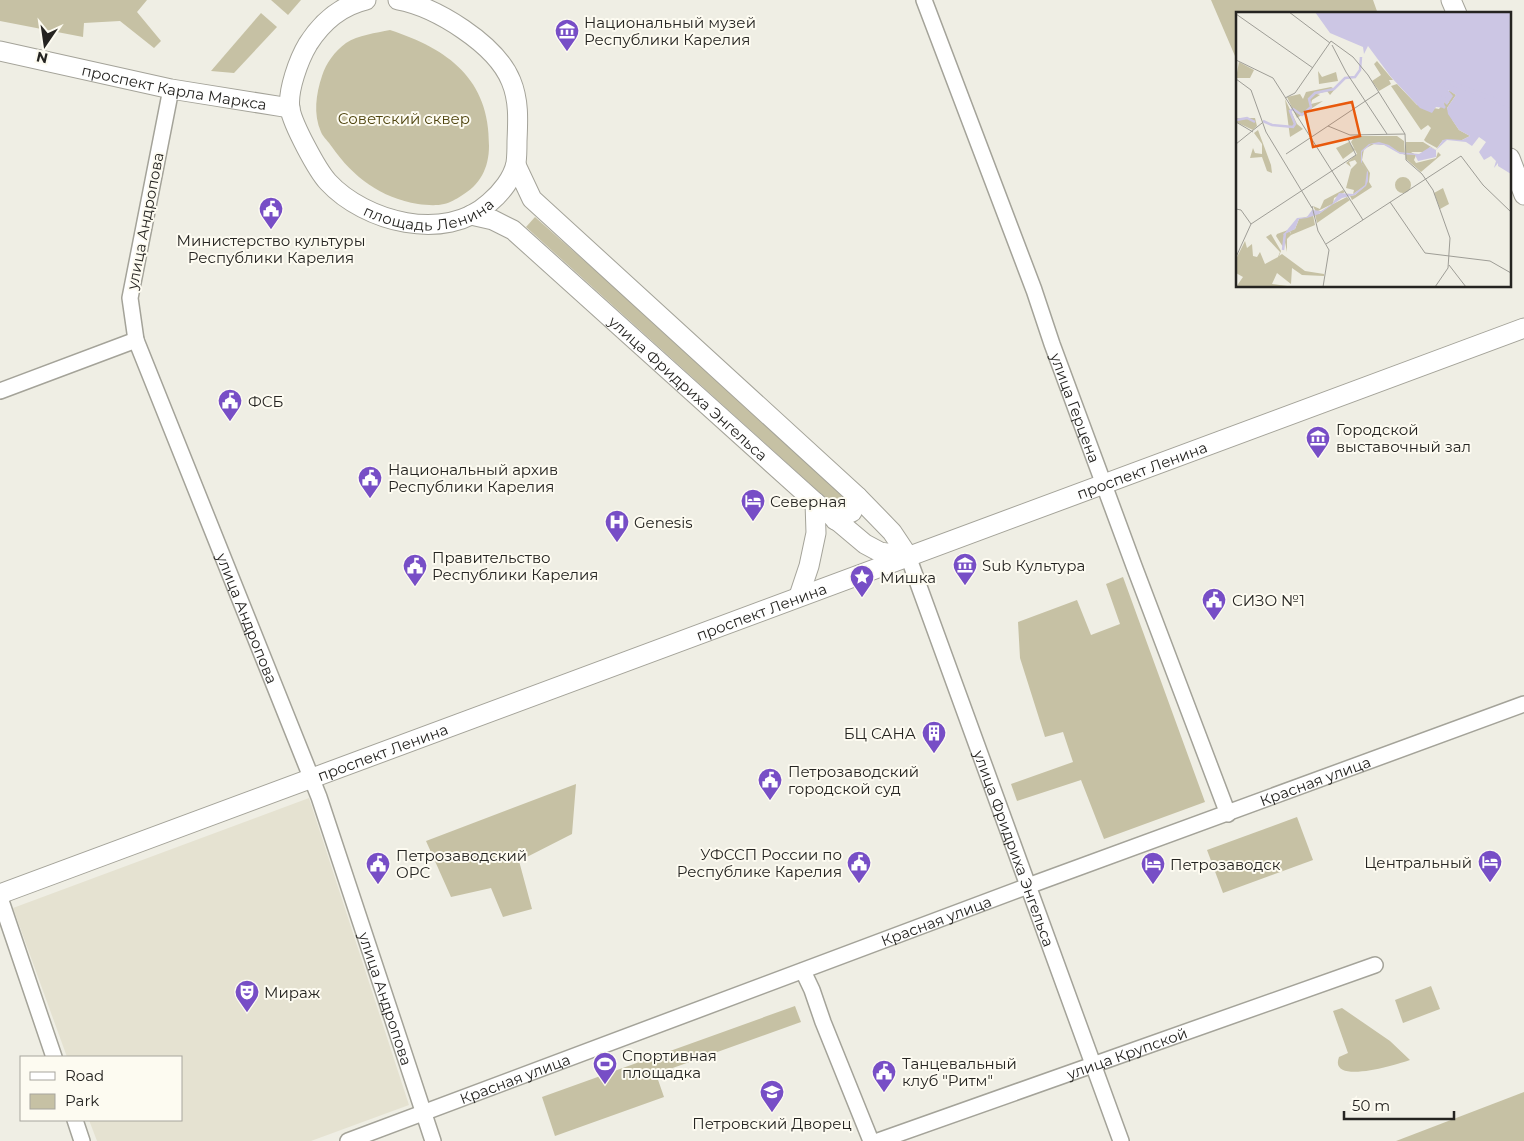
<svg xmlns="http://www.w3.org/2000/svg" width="1524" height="1141" font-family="Montserrat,sans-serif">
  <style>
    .built { fill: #e5e2d1 }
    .green { fill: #c6c1a4 }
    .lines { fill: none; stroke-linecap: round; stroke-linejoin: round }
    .minor-casing { stroke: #a4a399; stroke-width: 18 }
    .major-casing { stroke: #a4a399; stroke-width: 21 }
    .minor { stroke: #fff; stroke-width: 15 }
    .major { stroke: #fff; stroke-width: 19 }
    .labels { text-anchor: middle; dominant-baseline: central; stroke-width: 4; stroke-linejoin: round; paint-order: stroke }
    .poi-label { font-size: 15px; fill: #252421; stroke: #fdfbf1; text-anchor: start }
    .street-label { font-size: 15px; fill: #252421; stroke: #fdfbf1 }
    .park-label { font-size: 15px; fill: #4f450f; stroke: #fdfbf1 }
    .inset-river { fill: none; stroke: #ccc6e4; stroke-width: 2.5 }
    .inset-road { fill: none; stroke: #9e9d96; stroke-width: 1 }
    .view { fill: #e8590c; fill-opacity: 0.15; stroke: #e8590c; stroke-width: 2.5 }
    .inset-edge { fill: none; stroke: #252421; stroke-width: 2.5 }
  </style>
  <rect width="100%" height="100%" fill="#efeee4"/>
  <polygon class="built" points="309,798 409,1105 311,1141 97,1141 89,1120 181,1120 181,1057 67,1057 13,908"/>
  <g class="green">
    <polygon points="0,0 147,0 137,12 161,41 154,48 120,21 84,23 83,37 0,21"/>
    <polygon points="271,0 301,0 288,15"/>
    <polygon points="1211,0 1373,0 1378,14 1238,14 1238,63"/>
    <polygon points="261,13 277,27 234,73 211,71"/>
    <path d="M 390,30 C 448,49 490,79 489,146 C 489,168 480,185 461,196 C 456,199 450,203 444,204 C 436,206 426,205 418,204 C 381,198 353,177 332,147 C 329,142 323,137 321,132 C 313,114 316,94 322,76 C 326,63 335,51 346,43 C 358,35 376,33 390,30 Z"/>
    <polygon points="535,217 841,488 842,501 830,502 526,227"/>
    <polygon points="1123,577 1205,802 1104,839 1081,780 1017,801 1011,784 1073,762 1063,732 1045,737 1020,658 1018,622 1077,600 1091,635 1120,624 1106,584"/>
    <polygon points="576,784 572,834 519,861 532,909 503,917 491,888 451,897 426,841"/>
    <polygon points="1297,817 1313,860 1223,893 1207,850"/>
    <polygon points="1431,986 1440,1009 1403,1023 1395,1000"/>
    <polygon points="795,1006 801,1022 656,1074 664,1097 555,1136 542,1097"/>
    <path d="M 1342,1008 L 1390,1041 L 1410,1060 C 1399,1064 1328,1086 1339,1057 L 1348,1053 L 1333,1011 Z"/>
    <polygon points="1524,1092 1524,1141 1396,1141"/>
  </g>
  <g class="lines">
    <defs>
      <g id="minor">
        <path id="s1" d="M 924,0 L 1034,290 L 1052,344 L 1134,566 L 1228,814"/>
        <path id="s2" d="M 171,89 L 130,298 L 136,340 L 319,797 L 433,1141"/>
        <polyline points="0,391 136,340"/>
        <path id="s3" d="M 908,556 L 1121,1141"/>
        <polyline points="0,898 54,1057"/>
        <polyline points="803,971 812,990 823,1022 871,1141"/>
        <polyline points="75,1120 82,1141"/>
        <path id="s4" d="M 348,1141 L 1028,886 L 1524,704"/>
        <path id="s5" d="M 878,1141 C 1044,1083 1209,1023 1375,965"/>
      </g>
      <g id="major">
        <path id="s6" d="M 366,0 C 340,6 322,22 308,44 C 299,59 287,91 290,109 C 293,125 317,170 328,182 C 365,222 445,243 489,203 C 501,193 513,178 516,163 C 517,156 517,148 517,141 C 518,120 519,100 511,81 C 496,44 436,7 398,0"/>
        <polyline points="1451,0 1457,14"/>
        <path id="s7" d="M 0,51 L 171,89 L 290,108"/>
        <polyline points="1510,158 1524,195"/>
        <polyline points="516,165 532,199 858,497 892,532 908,556"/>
        <path id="s8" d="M 471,215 L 493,220 L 513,230 L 815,502 L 865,544 L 880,552 L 905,556"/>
        <polyline points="835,520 852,512 858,497"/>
        <polyline points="799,596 809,566 816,533 815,502"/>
        <path id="s9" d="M 0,894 L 1524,328"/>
      </g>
    </defs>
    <use href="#minor" class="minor-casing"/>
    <use href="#major" class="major-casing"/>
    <use href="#minor" class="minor"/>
    <use href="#major" class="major"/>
  </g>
  <defs>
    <symbol id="museum-pin" viewBox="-11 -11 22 30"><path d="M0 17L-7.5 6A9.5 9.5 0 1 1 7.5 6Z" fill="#774ec6" stroke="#fdfbf1"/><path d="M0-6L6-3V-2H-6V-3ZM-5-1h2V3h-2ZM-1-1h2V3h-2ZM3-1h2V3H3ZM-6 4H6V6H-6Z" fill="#fff"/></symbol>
    <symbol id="civic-pin" viewBox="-11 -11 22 30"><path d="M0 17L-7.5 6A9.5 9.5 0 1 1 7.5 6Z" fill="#774ec6" stroke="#fdfbf1"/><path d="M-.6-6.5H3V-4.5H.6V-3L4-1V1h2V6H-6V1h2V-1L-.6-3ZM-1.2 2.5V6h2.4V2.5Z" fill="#fff"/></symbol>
    <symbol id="hotel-pin" viewBox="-11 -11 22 30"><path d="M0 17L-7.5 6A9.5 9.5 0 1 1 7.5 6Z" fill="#774ec6" stroke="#fdfbf1"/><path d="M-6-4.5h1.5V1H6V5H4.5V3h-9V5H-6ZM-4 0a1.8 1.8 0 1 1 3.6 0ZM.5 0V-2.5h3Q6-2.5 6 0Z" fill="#fff"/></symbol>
    <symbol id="hospital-pin" viewBox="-11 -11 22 30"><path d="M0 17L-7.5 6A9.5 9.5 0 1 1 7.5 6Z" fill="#774ec6" stroke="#fdfbf1"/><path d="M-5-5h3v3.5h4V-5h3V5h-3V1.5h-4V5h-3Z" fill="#fff"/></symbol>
    <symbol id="sight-pin" viewBox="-11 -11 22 30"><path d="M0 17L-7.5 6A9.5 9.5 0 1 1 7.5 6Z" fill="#774ec6" stroke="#fdfbf1"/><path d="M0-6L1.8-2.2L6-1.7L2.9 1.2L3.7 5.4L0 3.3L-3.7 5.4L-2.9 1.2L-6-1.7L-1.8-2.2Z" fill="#fff"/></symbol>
    <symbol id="building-pin" viewBox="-11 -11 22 30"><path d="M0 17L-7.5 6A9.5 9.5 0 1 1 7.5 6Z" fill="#774ec6" stroke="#fdfbf1"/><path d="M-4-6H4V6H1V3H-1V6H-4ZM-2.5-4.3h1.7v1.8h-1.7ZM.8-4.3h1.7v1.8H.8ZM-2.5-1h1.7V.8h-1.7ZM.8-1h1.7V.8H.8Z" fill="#fff"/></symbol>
    <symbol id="theatre-pin" viewBox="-11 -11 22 30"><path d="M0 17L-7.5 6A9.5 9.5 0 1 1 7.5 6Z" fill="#774ec6" stroke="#fdfbf1"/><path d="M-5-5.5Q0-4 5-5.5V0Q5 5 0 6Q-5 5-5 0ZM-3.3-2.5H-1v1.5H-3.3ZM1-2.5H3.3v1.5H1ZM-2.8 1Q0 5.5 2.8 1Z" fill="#fff"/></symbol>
    <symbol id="stadium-pin" viewBox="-11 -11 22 30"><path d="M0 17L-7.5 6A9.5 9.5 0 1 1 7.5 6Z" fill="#774ec6" stroke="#fdfbf1"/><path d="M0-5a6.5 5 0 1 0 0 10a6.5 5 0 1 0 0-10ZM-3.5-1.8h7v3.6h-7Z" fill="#fff"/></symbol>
    <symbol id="school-pin" viewBox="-11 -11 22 30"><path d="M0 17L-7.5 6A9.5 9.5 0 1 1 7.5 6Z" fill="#774ec6" stroke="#fdfbf1"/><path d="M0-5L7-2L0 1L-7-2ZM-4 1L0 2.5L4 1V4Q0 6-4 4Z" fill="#fff"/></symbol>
  </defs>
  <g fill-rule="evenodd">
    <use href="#museum-pin" x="553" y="17" width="28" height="38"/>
    <use href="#civic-pin" x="257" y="195" width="28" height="38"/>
    <use href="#civic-pin" x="216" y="387" width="28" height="38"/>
    <use href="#museum-pin" x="1304" y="424" width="28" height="38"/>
    <use href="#civic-pin" x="356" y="464" width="28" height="38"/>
    <use href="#hotel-pin" x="739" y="487" width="28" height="38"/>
    <use href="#hospital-pin" x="603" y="508" width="28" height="38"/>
    <use href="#museum-pin" x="951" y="551" width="28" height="38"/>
    <use href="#civic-pin" x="401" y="552" width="28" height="38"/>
    <use href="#sight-pin" x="848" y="563" width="28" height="38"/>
    <use href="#civic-pin" x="1200" y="586" width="28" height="38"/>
    <use href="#building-pin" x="920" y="719" width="28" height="38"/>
    <use href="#civic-pin" x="756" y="766" width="28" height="38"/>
    <use href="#hotel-pin" x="1476" y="848" width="28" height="38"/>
    <use href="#civic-pin" x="845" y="849" width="28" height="38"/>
    <use href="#civic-pin" x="364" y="850" width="28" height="38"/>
    <use href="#hotel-pin" x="1139" y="850" width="28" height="38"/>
    <use href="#theatre-pin" x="233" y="978" width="28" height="38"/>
    <use href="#stadium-pin" x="591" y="1050" width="28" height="38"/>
    <use href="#civic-pin" x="870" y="1058" width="28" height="38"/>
    <use href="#school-pin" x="758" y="1078" width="28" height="38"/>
  </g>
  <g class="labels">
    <g class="poi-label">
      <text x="584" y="22">Национальный музей<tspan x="584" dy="17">Республики Карелия</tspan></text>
      <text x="271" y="240" text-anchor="middle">Министерство культуры<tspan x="271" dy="17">Республики Карелия</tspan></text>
      <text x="248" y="401">ФСБ</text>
      <text x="1336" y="429">Городской<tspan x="1336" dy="17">выставочный зал</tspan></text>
      <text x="388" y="469">Национальный архив<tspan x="388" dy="17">Республики Карелия</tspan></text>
      <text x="770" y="501">Северная</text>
      <text x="634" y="522">Genesis</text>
      <text x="432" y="557">Правительство<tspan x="432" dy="17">Республики Карелия</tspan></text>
      <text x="982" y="565">Sub Культура</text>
      <text x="880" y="577">Мишка</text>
      <text x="1232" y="600">СИЗО №1</text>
      <text x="916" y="733" text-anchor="end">БЦ САНА</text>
      <text x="788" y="771">Петрозаводский<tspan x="788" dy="17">городской суд</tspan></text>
      <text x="842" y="854" text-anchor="end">УФССП России по<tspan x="842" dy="17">Республике Карелия</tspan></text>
      <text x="396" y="855">Петрозаводский<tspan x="396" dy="17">ОРС</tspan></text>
      <text x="1472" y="862" text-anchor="end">Центральный</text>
      <text x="1170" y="864">Петрозаводск</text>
      <text x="264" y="992">Мираж</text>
      <text x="622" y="1055">Спортивная<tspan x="622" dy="17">площадка</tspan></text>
      <text x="902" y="1063">Танцевальный<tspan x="902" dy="17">клуб "Ритм"</tspan></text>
      <text x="772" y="1123" text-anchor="middle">Петровский Дворец</text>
    </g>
    <g class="street-label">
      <text stroke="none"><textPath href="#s7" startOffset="178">проспект Карла Маркса</textPath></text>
      <text stroke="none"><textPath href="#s6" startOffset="339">площадь Ленина</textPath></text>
      <text transform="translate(145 221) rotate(-79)">улица Андропова</text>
      <text stroke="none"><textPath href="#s8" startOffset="281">улица Фридриха Энгельса</textPath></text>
      <text stroke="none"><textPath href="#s1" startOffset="435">улица Герцена</textPath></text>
      <text stroke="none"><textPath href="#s9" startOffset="1218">проспект Ленина</textPath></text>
      <text stroke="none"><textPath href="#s9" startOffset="812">проспект Ленина</textPath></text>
      <text stroke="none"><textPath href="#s2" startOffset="555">улица Андропова</textPath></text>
      <text stroke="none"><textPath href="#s9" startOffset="408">проспект Ленина</textPath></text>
      <text stroke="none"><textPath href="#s4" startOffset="1032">Красная улица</textPath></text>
      <text stroke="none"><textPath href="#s3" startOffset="311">улица Фридриха Энгельса</textPath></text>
      <text stroke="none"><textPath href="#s4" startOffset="628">Красная улица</textPath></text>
      <text stroke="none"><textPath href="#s2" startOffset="960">улица Андропова</textPath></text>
      <text stroke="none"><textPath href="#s5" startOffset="264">улица Крупской</textPath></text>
      <text stroke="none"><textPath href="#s4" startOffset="178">Красная улица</textPath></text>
    </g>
    <g class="park-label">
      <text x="404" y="118">Советский сквер</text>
    </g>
  </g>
  <g transform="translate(1236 12)">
    <rect width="275" height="275" fill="#efeee4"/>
    <path d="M 141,49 L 157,68 L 153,68 L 155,72 L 143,79 L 136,69 L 145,63 L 138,52 ZM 3,50 L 18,58 L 14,66 L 0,66 ZM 82,59 L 86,65 L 100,60 L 102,69 L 83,72 ZM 161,72 L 181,93 L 203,97 L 206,93 L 208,96 L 208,90 L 211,92 L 213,90 L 213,78 L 220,83 L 211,96 L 217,109 L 223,118 L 234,124 L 226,128 L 207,128 L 201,136 L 190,130 L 188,128 L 195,116 L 192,113 L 185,118 L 155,74 ZM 95,75 L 99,77 L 94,83 L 91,79 L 81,82 L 84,83 L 76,88 L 75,92 L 87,89 L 61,106 L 51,85 L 64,82 L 67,87 L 70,80 ZM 49,87 L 61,112 L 67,117 L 54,125 ZM 0,106 L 19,106 L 21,114 L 17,118 L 0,110 ZM 22,118 L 35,153 L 36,161 L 31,159 L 26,145 L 14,146 L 17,136 L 19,141 L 26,142 L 26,132 L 18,121 ZM 119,124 L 161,124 L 168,129 L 169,143 L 149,133 L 138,132 L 128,137 L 126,148 L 134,161 L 133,170 L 136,175 L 116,188 L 114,184 L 119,183 L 129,174 L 117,182 L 118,178 L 110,176 L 115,157 L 121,151 L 119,148 L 113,150 L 115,155 L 110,151 L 121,142 L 115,130 ZM 113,130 L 119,138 L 107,147 L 100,136 ZM 170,130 L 187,130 L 200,138 L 194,135 L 190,140 L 175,140 L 180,143 L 178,148 L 180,151 L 200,146 L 202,140 L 205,143 L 185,160 L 170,147 ZM159 173a8 8 0 1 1 16 0a8 8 0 1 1-16 0ZM 207,176 L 213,192 L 204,197 L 198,181 ZM 107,178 L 109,180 L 98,186 L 97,192 L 111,185 L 114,188 L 81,211 L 79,202 L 83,202 L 96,192 L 80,200 L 77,194 L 84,197 L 88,188 ZM 77,203 L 79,213 L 55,223 L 51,227 L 51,240 L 48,225 L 47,235 L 40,224 L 41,222 L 52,218 L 47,223 L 53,219 L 55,222 L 54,219 L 59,217 L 63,207 ZM 35,222 L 45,239 L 43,244 L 46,242 L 69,259 L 88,262 L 88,264 L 66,263 L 56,256 L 55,272 L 41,261 L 36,272 L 59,275 L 0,275 L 7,265 L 0,261 L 0,247 L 9,229 L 11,236 L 16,232 L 17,244 L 21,245 L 24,240 L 29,252 L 42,245 L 44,240 L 30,225 Z" fill="#c6c1a4"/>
    <path d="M 79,0 L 275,0 L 275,162 L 262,154 L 262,151 L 258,156 L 260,149 L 255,144 L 248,148 L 243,140 L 250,130 L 243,125 L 236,134 L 230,130 L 211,128 L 200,138 L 200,145 L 182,149 L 179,143 L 164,142 L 148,133 L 135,132 L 126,140 L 126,152 L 132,160 L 132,169 L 130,174 L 119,183 L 106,186 L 83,202 L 71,206 L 63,207 L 59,217 L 47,223 L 61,206 L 71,205 L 76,198 L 85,199 L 96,192 L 103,181 L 117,182 L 129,173 L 131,159 L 125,150 L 125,139 L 133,132 L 143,130 L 153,133 L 163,140 L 183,142 L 194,135 L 200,138 L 207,128 L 211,127 L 226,128 L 234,124 L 223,118 L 212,102 L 211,96 L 220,83 L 212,78 L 217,84 L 211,93 L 208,90 L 209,96 L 200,95 L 196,101 L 184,96 L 155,65 L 132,34 L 128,42 L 127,35 L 94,21 Z" fill="#ccc6e4"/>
    <path class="inset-river" d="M 207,89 L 213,71 L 275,95M 209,96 L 205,92 L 211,69 L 275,93M 0,108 L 11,106 L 19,110M 27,109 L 36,113 L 57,115 L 59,112 L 54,99 L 57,97 L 66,103 L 75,95 L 73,87 L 79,81 L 98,77 L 109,66 L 119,65 L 124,58 L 125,45M 47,238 L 49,221"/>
    <path class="inset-road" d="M 53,0 L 94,31M 0,2 L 77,56M 95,29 L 117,45 L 132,63 L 169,122 L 170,148 L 186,162 L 197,178 L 214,226 L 212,256 L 199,275M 96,33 L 110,60 L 151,122M 0,48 L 37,66 L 127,208M 0,67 L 15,78 L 30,120 L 76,196M 49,86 L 59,81 L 95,29M 0,110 L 17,120M 92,114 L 114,123 L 169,122M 0,132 L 26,111M 50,142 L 143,80M 154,190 L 189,241 L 254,249 L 275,261M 76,194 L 82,219 L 93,238 L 87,275M 0,197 L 5,198 L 15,212M 90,232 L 225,144 L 247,173 L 275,200M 0,245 L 15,212 L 120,143 L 112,127M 213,253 L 230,275"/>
    <path class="view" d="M 116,90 L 124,124 L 77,135 L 69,100 Z"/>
    <rect width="275" height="275" class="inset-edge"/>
  </g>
  <rect x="20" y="1056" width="162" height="65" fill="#fdfbf1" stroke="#a7a59e"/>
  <rect x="30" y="1072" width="25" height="8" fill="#ffffff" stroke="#a7a59e"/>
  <text x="65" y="1081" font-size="15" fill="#252421">Road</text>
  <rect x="30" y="1094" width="25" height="15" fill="#c6c1a4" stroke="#a7a59e"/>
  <text x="65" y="1106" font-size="15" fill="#252421">Park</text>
  <g transform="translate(45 45) rotate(193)" stroke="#fdfbf1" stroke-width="4" paint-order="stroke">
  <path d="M0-4L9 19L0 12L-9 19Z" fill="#252421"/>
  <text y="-8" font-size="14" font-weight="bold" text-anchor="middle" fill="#252421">N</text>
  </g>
  <path d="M1344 1111v8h110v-8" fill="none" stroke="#252421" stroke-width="2.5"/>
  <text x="1352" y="1111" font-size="15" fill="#252421" stroke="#fdfbf1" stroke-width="4" paint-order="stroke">50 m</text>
</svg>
